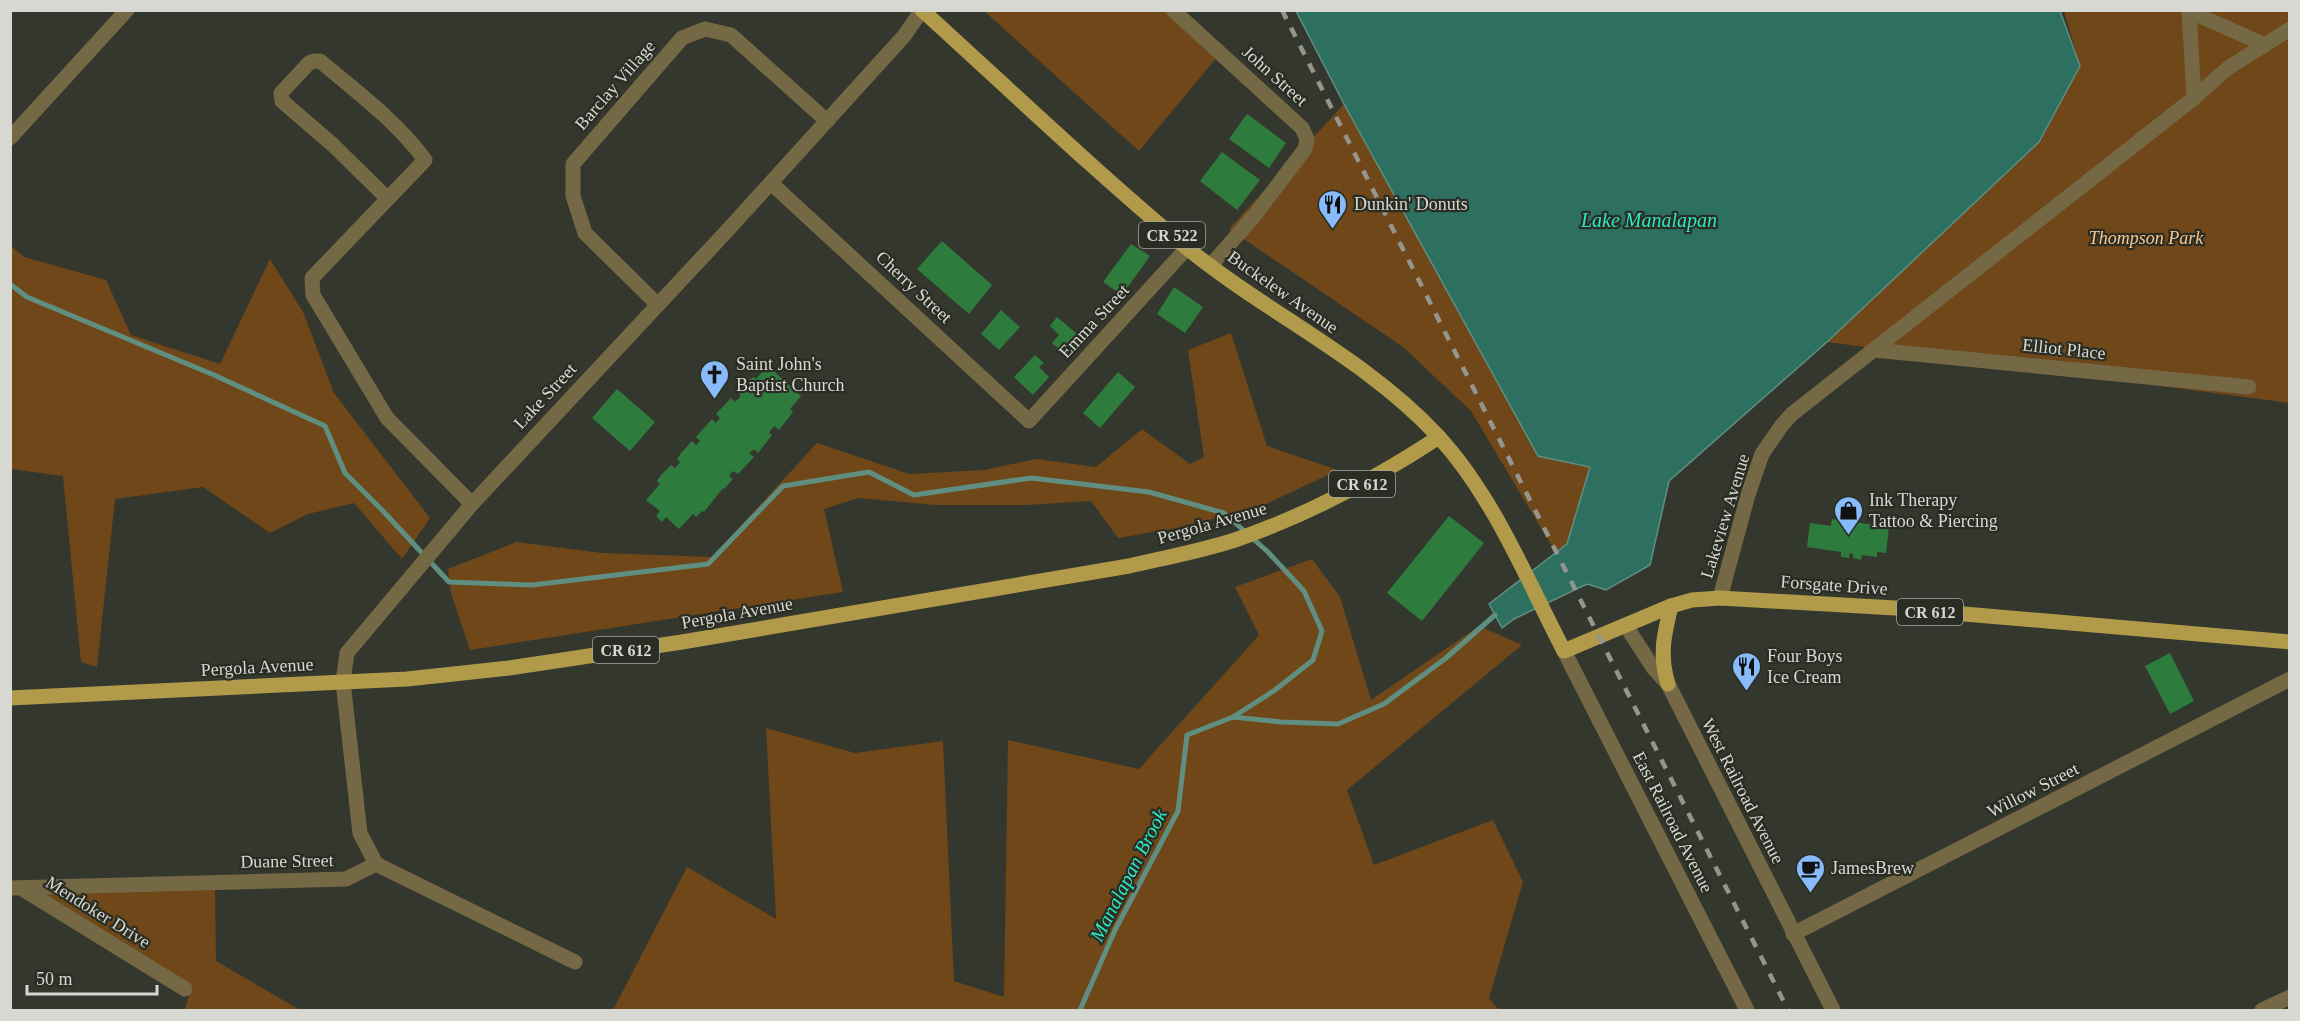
<svg xmlns="http://www.w3.org/2000/svg" width="2300" height="1021" font-family="'Times New Roman',serif">
  <style>
    .green { fill: #6f4719 }
    .water { fill: #2d7060; stroke: #608f82; stroke-width: 1.5 }
    .lines { fill: none; stroke-linecap: round; stroke-linejoin: round }
    .stream { stroke: #608f82; stroke-width: 5 }
    .building { fill: #2e7c3d }
    .minor { stroke: #746944; stroke-width: 15 }
    .major { stroke: #b19b4a; stroke-width: 15 }
    .rail { stroke: #94968e; stroke-width: 4.5; stroke-dasharray: 10 10; stroke-linecap: butt }
    .labels { text-anchor: middle; dominant-baseline: central; stroke-width: 4.5; stroke-linejoin: round; paint-order: stroke }
    .shield { fill: #2a2d23; stroke: #a3a59e; stroke-width: 1.5 }
    .shield-label { font-size: 16px; font-weight: bold; fill: #d7d8d2 }
    .street-label { font-size: 18px; fill: #d7d8d2; stroke: #2a2d23 }
    .poi-label { font-size: 18px; fill: #d7d8d2; stroke: #2a2d23; text-anchor: start }
    .park-label { font-size: 18px; font-style: italic; fill: #fac590; stroke: #2a2d23 }
    .water-label { font-size: 20px; font-style: italic; fill: #2ae9c3; stroke: #2a2d23 }
  </style>
  <rect width="100%" height="100%" fill="#34372d"/>
  <g class="green">
    <polygon points="984,11 1176,11 1222,51 1139,151"/>
    <polygon points="2064,11 2289,11 2289,403 1827,342 2040,142 2080,66"/>
    <polygon points="1344,104 1538,456 1590,467 1567,544 1556,553 1471,411 1403,347 1229,229"/>
    <polygon points="10,245 24,257 106,280 131,335 220,364 270,259 303,312 334,393 430,518 402,559 354,503 308,514 270,533 203,487 115,499 97,667 81,662 63,476 11,469"/>
    <polygon points="1231,333 1267,446 1338,470 1262,506 1177,528 1118,538 1091,501 1026,505 935,505 858,498 824,509 843,592 470,650 451,593 448,569 516,542 602,553 712,557 817,443 909,474 984,470 1036,459 1096,467 1142,429 1190,464 1204,457 1188,350"/>
    <polygon points="1312,559 1340,597 1371,700 1479,626 1522,645 1347,790 1374,865 1493,820 1523,882 1489,998 1499,1010 613,1010 687,867 776,919 766,728 855,753 943,741 954,981 1004,997 1008,740 1139,769 1259,635 1235,587"/>
    <polygon points="215,883 216,961 300,1010 185,1010 191,988 24,884"/>
  </g>
  <polygon class="water" points="1296,11 2060,11 2080,66 2039,142 1827,342 1669,481 1650,565 1606,590 1587,584 1514,619 1502,628 1489,604 1567,544 1590,467 1538,456 1344,104"/>
  <g class="lines">
    <g class="stream">
      <polyline points="10,284 27,297 214,375 325,426 345,473 383,511 449,582 532,585 708,564 783,486 869,472 914,495 1031,478 1149,492 1224,513 1268,552 1304,591 1322,631 1313,660 1275,690 1233,717"/>
      <polyline points="1080,1010 1115,930 1178,811 1187,735 1233,717 1281,722 1338,724 1384,704 1446,658 1495,615"/>
    </g>
  </g>
  <g class="building">
    <polygon points="1247,114 1286,143 1269,168 1229,139"/>
    <polygon points="1222,152 1260,180 1237,210 1200,181"/>
    <polygon points="942,241 992,285 969,314 917,269"/>
    <polygon points="1131,244 1150,256 1122,295 1103,282"/>
    <polygon points="1174,287 1203,307 1185,333 1157,314"/>
    <polygon points="1001,310 1020,327 999,350 981,334"/>
    <polygon points="1057,317 1083,339 1068,357 1052,343 1059,335 1050,326"/>
    <polygon points="1035,355 1044,363 1039,367 1049,377 1033,395 1014,377"/>
    <polygon points="768,366 801,396 790,409 793,412 779,430 774,426 769,432 772,435 758,453 754,449 749,453 754,457 738,474 733,471 729,476 733,479 724,489 723,488 704,512 702,511 696,517 693,514 679,529 666,517 662,522 656,516 660,511 646,500 660,484 657,481 661,475 671,465 675,468 680,462 677,459 681,453 692,441 696,445 700,441 696,437 712,419 716,423 720,418 716,414 731,398 735,402 741,396 737,392 753,377 756,379"/>
    <polygon points="1118,372 1135,387 1100,428 1083,413"/>
    <polygon points="617,389 655,422 630,451 592,418"/>
    <polygon points="1449,516 1484,543 1422,621 1387,593"/>
    <polygon points="1832,519 1889,527 1886,553 1877,552 1877,557 1862,555 1861,560 1853,558 1853,554 1850,553 1849,558 1841,557 1841,552 1807,547 1810,523 1831,526"/>
    <polygon points="2170,653 2194,701 2170,714 2145,666"/>
  </g>
  <g class="lines">
    <g class="minor">
      <polyline points="1173,10 1302,128 1307,139 1305,149 1255,215 1211,265"/>
      <polyline points="2189,10 2194,98"/>
      <polyline points="2189,11 2263,44"/>
      <polyline points="10,138 127,10"/>
      <polyline points="771,183 1029,421 1187,248"/>
      <path d="M 387,198 L 333,145 L 282,101 L 281,93 L 309,63 L 314,61 L 320,61 C 357,92 396,121 425,160 L 312,278 L 313,295 L 387,418 L 472,504"/>
      <polyline points="658,305 585,233 573,196 573,164 682,38 705,29 731,35 827,121"/>
      <polyline points="1874,350 2249,387"/>
      <polyline points="1720,598 1748,495 1762,454 1782,425 1792,414 2194,98 2228,68 2290,29"/>
      <polyline points="1626,626 1654,669 1668,684 1833,1010"/>
      <polyline points="1564,651 1747,1010"/>
      <polyline points="376,864 360,833 343,682 347,653 472,504 725,233 904,36 922,10"/>
      <polyline points="10,888 346,879 376,864 575,962"/>
      <polyline points="21,888 185,989"/>
      <polyline points="1793,934 2290,679"/>
      <polyline points="2262,1010 2290,997"/>
    </g>
    <g class="major">
      <path d="M 922,10 C 1010,90 1096,172 1187,248 C 1268,314 1367,359 1438,436 C 1494,497 1526,578 1564,651 L 1671,606 L 1692,600 L 1720,598 L 1895,608 L 2290,642"/>
      <path d="M 1668,684 C 1659,655 1664,635 1671,606"/>
      <path d="M 10,698 L 407,679 L 509,668 L 682,642 L 1129,566 C 1164,558 1201,551 1235,540 C 1308,515 1375,479 1439,437"/>
    </g>
    <polyline class="rail" points="1282,10 1788,1010"/>
  </g>
  <defs>
    <symbol id="restaurant-pin" viewBox="-11 -11 22 30"><path d="M0 17L-7.5 6A9.5 9.5 0 1 1 7.5 6Z" fill="#87bbfc" stroke="#2a2d23"/><path d="M-5-6h1v4h1v-4h1v4h1v-4h1v5L-1.5 .5V6h-2V.5L-5-1ZM5-6V6H3V1.5H1.5Q1.5-4 5-6Z" fill="#111"/></symbol>
    <symbol id="church-pin" viewBox="-11 -11 22 30"><path d="M0 17L-7.5 6A9.5 9.5 0 1 1 7.5 6Z" fill="#87bbfc" stroke="#2a2d23"/><path d="M-1.2-6h2.4v3.5h3.3v2.4h-3.3V6h-2.4V-.1h-3.3v-2.4h3.3Z" fill="#111"/></symbol>
    <symbol id="shop-pin" viewBox="-11 -11 22 30"><path d="M0 17L-7.5 6A9.5 9.5 0 1 1 7.5 6Z" fill="#87bbfc" stroke="#2a2d23"/><path d="M-5-2.5h2.3a2.7 3.5 0 0 1 5.4 0H5L5.5 6h-11ZM-1.5-2.5h3a1.5 2.3 0 0 0-3 0Z" fill="#111"/></symbol>
    <symbol id="cafe-pin" viewBox="-11 -11 22 30"><path d="M0 17L-7.5 6A9.5 9.5 0 1 1 7.5 6Z" fill="#87bbfc" stroke="#2a2d23"/><path d="M-5.5-4.5H6V0H3Q3 3.5 0 3.5H-2.5Q-5.5 3.5-5.5 0ZM3-3.2v2h1.7v-2ZM-6 4.5H4V6H-6Z" fill="#111"/></symbol>
  </defs>
  <g fill-rule="evenodd">
    <use href="#restaurant-pin" x="1316" y="188" width="33" height="45"/>
    <use href="#church-pin" x="698" y="358" width="33" height="45"/>
    <use href="#shop-pin" x="1832" y="494" width="33" height="45"/>
    <use href="#restaurant-pin" x="1730" y="650" width="33" height="45"/>
    <use href="#cafe-pin" x="1794" y="852" width="33" height="45"/>
  </g>
  <g class="labels">
    <g class="shield">
      <rect x="1139" y="222" width="66" height="26" rx="4.5"/>
      <rect x="1329" y="471" width="66" height="26" rx="4.5"/>
      <rect x="1897" y="599" width="66" height="26" rx="4.5"/>
      <rect x="593" y="637" width="66" height="26" rx="4.5"/>
    </g>
    <g class="shield-label">
      <text x="1172" y="235">CR 522</text>
      <text x="1362" y="484">CR 612</text>
      <text x="1930" y="612">CR 612</text>
      <text x="626" y="650">CR 612</text>
    </g>
    <g class="street-label">
      <text transform="translate(1275 76) rotate(42)">John Street</text>
      <text transform="translate(615 85) rotate(-49)">Barclay Village</text>
      <text transform="translate(914 287) rotate(43)">Cherry Street</text>
      <text transform="translate(1283 292) rotate(35)">Buckelew Avenue</text>
      <text transform="translate(1094 321) rotate(-47)">Emma Street</text>
      <text transform="translate(2064 349) rotate(6)">Elliot Place</text>
      <text transform="translate(545 396) rotate(-47)">Lake Street</text>
      <text transform="translate(1725 516) rotate(-73)">Lakeview Avenue</text>
      <text transform="translate(1212 523) rotate(-16)">Pergola Avenue</text>
      <text transform="translate(1834 585) rotate(4)">Forsgate Drive</text>
      <text transform="translate(737 613) rotate(-10)">Pergola Avenue</text>
      <text transform="translate(257 667) rotate(-3)">Pergola Avenue</text>
      <text transform="translate(2033 790) rotate(-27)">Willow Street</text>
      <text transform="translate(1743 791) rotate(63)">West Railroad Avenue</text>
      <text transform="translate(1673 822) rotate(63)">East Railroad Avenue</text>
      <text transform="translate(287 861) rotate(-1)">Duane Street</text>
      <text transform="translate(98 912) rotate(32)">Mendoker Drive</text>
    </g>
    <g class="poi-label">
      <text x="1354" y="204">Dunkin' Donuts</text>
      <text x="736" y="364">Saint John's<tspan x="736" dy="21">Baptist Church</tspan></text>
      <text x="1869" y="500">Ink Therapy<tspan x="1869" dy="21">Tattoo &amp; Piercing</tspan></text>
      <text x="1767" y="656">Four Boys<tspan x="1767" dy="21">Ice Cream</tspan></text>
      <text x="1831" y="868">JamesBrew</text>
    </g>
    <g class="park-label">
      <text x="2146" y="238">Thompson Park</text>
    </g>
    <g class="water-label">
      <text x="1649" y="220">Lake Manalapan</text>
      <text transform="translate(1128 875) rotate(-63)">Manalapan Brook</text>
    </g>
  </g>
  <rect width="2300" height="1021" fill="none" stroke="#d7d8d2" stroke-width="24"/>
  <path d="M27 985v9h130v-9" fill="none" stroke="#d7d8d2" stroke-width="3"/>
  <text x="36" y="985" font-size="18" fill="#d7d8d2" stroke="#2a2d23" stroke-width="4.5" paint-order="stroke">50 m</text>
</svg>
